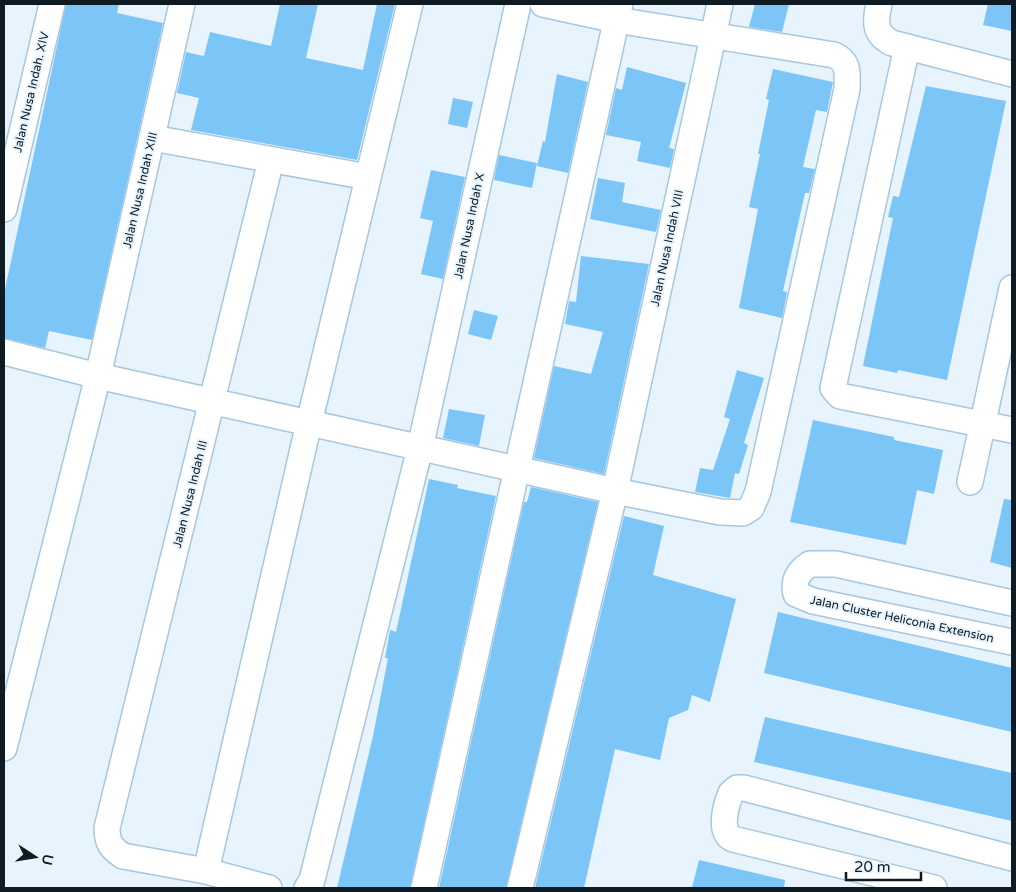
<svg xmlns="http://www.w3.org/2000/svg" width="1016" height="892" font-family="'Varela Round',sans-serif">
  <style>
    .building { fill: #7bc5f7 }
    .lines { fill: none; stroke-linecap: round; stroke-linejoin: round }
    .minor-casing { stroke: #a6c7df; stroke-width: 28 }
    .minor { stroke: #fff; stroke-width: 25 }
    .labels { text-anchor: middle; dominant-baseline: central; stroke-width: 4; stroke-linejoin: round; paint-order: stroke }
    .street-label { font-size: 12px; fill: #0e1b23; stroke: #e7f4fe }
  </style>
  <rect width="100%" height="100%" fill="#e7f4fe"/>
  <g class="building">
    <polygon points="66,4 119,4 117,13 163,23 92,340 49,331 45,348 4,338 4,294"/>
    <polygon points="280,4 318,4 306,58 363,70 377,4 395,4 357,160 191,130 199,98 177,93 186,52 204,56 210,32 271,46"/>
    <polygon points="755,4 789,4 782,32 749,27"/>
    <polygon points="988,4 1012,4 1012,31 983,25"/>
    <polygon points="627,67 686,83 669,148 674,149 670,168 637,161 641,142 606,135 616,88 622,90"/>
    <polygon points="773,69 833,82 827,112 816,110 803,167 815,169 809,193 805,193 783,291 787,292 782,318 739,308 758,209 749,207 760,154 758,154 769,100 766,99"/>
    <polygon points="557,74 588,82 568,173 537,166 543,141 545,142"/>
    <polygon points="926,86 1006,101 947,380 898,370 897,373 863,366 893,218 888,217 893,196 899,197"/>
    <polygon points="453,98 473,102 467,128 448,124"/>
    <polygon points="499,155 537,163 532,188 494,180"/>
    <polygon points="431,170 465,177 443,279 421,274 433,221 420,218"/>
    <polygon points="598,178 625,183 622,202 661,210 656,232 590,219"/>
    <polygon points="581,256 649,264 604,474 534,458 554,366 591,374 603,332 565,324 569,301 576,302"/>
    <polygon points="474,310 498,316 491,340 468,334"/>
    <polygon points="737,370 764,378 744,443 748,445 739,474 735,473 730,498 695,492 700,468 713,470 730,419 724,417"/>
    <polygon points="449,409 485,415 479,446 443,438"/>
    <polygon points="813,420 894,437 894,440 943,450 934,494 917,490 906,545 790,522"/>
    <polygon points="429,479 458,485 457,488 496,496 410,888 337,888 373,736 388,658 385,658 390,630 396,632"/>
    <polygon points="531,487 598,502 506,888 439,888 524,502 527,502"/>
    <polygon points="1004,499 1012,500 1012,568 990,562"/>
    <polygon points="624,516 664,526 653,575 736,599 710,702 692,695 688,710 669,718 660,760 615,749 584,888 535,888"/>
    <polygon points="778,612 1012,668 1012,732 764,673"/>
    <polygon points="765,717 1012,773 1012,821 754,762"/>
    <polygon points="699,860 785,880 784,888 692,888"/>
  </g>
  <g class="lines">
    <defs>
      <g id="minor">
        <path d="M 879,4 C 875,22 874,34 892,43 L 1012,74"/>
        <polyline points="907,47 833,388 840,396 1012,430"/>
        <polyline points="152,138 368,177"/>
        <polyline points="4,209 52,4"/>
        <path d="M 4,352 L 98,376 L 615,491 L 720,512 L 743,513 L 751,508 L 758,492 L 847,89 C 847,74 850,62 834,55 L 616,20 L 543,4"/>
        <polyline points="970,482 1012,288"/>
        <path d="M 1012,603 L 836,564 L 810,564 C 798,572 793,580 796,594 L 813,601 L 1012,642"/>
        <polyline points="4,748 98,376 182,4"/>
        <polyline points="206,871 309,423 410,4"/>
        <path d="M 269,888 L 206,871 L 123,856 C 111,848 107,843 107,828 L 271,160"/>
        <polyline points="307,888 312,880 420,448 518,4"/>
        <polyline points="424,888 620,4"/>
        <polyline points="520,888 615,491 720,4"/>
        <path d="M 934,888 L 733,839 C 718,832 726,805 731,793 L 737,788 L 744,788 L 1012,858"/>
      </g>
    </defs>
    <use href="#minor" class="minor-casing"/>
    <use href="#minor" class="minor"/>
  </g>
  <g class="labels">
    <g class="street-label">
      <text transform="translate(31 92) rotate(-77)">Jalan Nusa Indah. XIV</text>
      <text transform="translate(140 190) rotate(-77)">Jalan Nusa Indah XIII</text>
      <text transform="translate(469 226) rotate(-78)">Jalan Nusa Indah X</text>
      <text transform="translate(667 248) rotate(-78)">Jalan Nusa Indah VIII</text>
      <text transform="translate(190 494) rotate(-76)">Jalan Nusa Indah III</text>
      <text transform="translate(902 619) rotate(12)">Jalan Cluster Heliconia Extension</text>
    </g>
  </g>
  <rect width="1016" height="892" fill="none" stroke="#0e1b23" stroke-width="10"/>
  <g transform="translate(35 857) rotate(102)" stroke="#e7f4fe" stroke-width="4" paint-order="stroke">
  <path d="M0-4L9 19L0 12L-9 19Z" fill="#0e1b23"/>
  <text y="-8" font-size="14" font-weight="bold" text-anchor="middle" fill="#0e1b23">U</text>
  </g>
  <path d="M846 872v8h75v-8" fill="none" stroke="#0e1b23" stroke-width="2.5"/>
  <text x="854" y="872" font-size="15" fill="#0e1b23" stroke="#e7f4fe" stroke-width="4" paint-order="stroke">20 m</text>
</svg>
